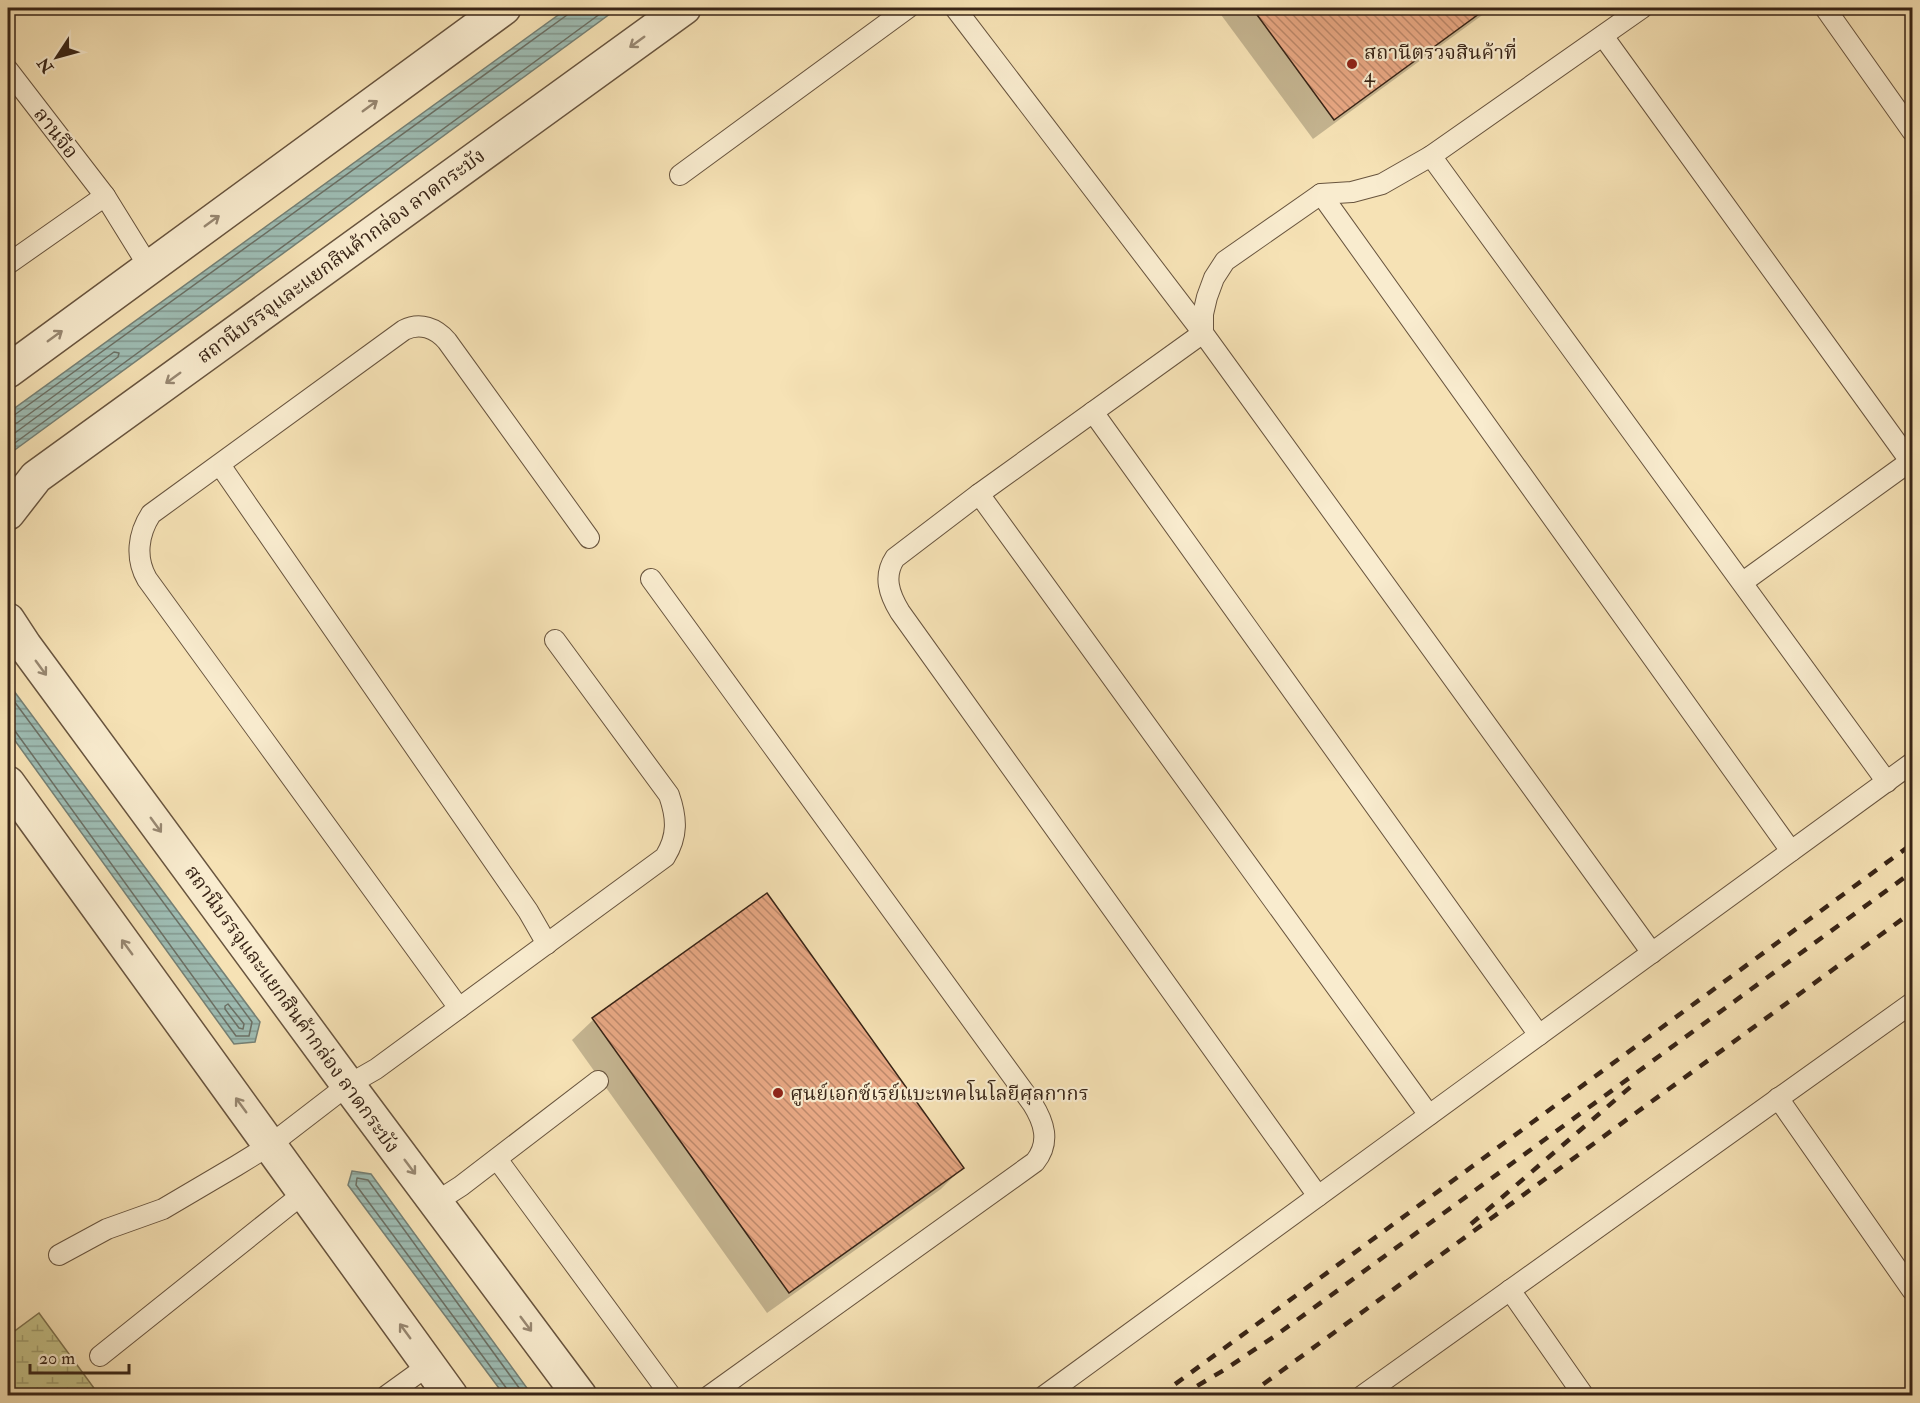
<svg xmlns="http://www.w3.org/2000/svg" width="1920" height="1403" font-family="'IM FELL Double Pica','Noto Serif Thai',serif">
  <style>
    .wetland { fill: url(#wetland-marsh); stroke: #7e724f; stroke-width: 1.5 }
    .water { fill: url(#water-rules); stroke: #758075; stroke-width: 1.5 }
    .shadow { fill: #0003 }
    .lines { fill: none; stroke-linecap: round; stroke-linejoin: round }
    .shore { stroke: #6b7065; stroke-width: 1.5 }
    .building { fill: url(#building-back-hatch); stroke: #382416; stroke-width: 1.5 }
    .service-casing { stroke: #68543e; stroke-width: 22 }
    .minor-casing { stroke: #68543e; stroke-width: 36 }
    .service { stroke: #f9eccf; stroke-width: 20 }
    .minor { stroke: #f9eccf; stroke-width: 33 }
    .rail { stroke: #382416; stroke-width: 4.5; stroke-dasharray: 10 10; stroke-linecap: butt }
    .oneway { stroke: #988872 }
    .poi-dot { fill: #8f2418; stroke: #f9eccf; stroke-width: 2 }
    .labels { text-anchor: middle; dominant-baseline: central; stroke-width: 4.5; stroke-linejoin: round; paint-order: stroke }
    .poi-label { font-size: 20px; fill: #382416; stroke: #f9eccf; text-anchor: start }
    .street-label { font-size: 20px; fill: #382416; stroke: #f9eccf }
  </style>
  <defs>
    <pattern id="wetland-marsh" width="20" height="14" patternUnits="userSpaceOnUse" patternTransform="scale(1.5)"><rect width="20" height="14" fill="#c4c188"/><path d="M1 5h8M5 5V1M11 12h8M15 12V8" fill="none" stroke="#a09d6e"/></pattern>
    <pattern id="water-rules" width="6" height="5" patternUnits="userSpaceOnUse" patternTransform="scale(1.5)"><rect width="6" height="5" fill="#9ebdb4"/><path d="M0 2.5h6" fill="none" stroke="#829991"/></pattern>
    <pattern id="building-back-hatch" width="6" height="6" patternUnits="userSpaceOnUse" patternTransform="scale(1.5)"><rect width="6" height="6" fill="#e8a884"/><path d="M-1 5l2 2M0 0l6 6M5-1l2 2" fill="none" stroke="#bd896b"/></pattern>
  </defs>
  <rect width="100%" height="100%" fill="#f6e2b5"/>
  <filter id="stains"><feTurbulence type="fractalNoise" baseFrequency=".00333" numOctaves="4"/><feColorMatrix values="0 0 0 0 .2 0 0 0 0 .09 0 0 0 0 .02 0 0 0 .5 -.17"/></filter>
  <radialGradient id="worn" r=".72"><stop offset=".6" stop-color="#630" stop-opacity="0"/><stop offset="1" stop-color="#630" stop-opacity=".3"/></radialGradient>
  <polygon class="wetland" points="39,1313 99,1395 8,1395 8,1336"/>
  <g class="water">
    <polygon points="568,8 618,8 12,452 8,457 8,413"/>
    <polygon points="8,683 260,1022 255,1042 234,1044 8,731"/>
    <polygon points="352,1171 371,1174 532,1395 504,1395 348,1185"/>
  </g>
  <g class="shadow">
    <polygon points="1216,8 1492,8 1313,139"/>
    <polygon points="766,895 962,1168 941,1189 767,1313 572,1040 593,1020"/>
  </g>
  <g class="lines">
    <g class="shore">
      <polyline points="8,418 13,416 567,15 570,8"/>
      <polyline points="8,425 17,423 114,352 119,353 118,357 8,438"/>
      <polyline points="8,448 608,8"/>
      <polyline points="8,693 252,1022 249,1036 236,1036 15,731 8,728"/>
      <polygon points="228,1004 244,1024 243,1029 239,1028 225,1009 225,1006"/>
      <polyline points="509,1396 507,1389 356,1185 357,1178 368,1180 525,1396"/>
    </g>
  </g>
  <g class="building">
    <polygon points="1252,8 1487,8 1334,120"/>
    <polygon points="767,893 964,1168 789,1293 592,1018"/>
  </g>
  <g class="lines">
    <defs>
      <g id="service">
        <polyline points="955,8 1203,333 1652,953"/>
        <polyline points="1825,8 1912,131"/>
        <polyline points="1603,36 1910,461"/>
        <polyline points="8,70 105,196 8,264"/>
        <polyline points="1431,156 1887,782"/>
        <polyline points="680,175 908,8"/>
        <polyline points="1321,194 1791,851"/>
        <polyline points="105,196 149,267"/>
        <polyline points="1093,412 1539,1035"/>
        <polyline points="220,465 528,911 547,944"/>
        <polyline points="979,494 1429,1115"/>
        <path d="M 651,579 L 1032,1103 C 1044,1122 1051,1142 1035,1162 L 709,1396"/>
        <polyline points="1743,582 1912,460"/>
        <path d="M 459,1008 L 147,579 C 135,558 138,534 151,514 L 404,330 C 420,322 436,328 447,341 L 589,538"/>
        <polyline points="1778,1098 1912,1290"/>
        <polyline points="497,1159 671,1396"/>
        <path d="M 1318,1196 L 900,612 C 889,594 883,576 895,558 L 979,494 L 1203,333 L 1203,314 L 1207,297 L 1214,278 L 1225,261 L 1321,194 L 1352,192 L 1382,184 L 1431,156 L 1642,8"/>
        <polyline points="436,1202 461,1186 598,1081"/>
        <path d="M 59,1255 L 107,1229 L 163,1209 L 236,1166 L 270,1145 L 348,1085 L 376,1069 L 665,857 C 678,836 677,818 669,795 L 555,640"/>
        <polyline points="1510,1290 1584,1396"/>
        <polyline points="100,1356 304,1193"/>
        <polyline points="386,1396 429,1365"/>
        <polyline points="1044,1396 1912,763"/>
        <polyline points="1362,1396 1912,1003"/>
      </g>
      <g id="minor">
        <polyline points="8,371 504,8"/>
        <polyline points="8,513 36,477 684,8"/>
        <polyline points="8,620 25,646 348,1085 580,1396"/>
        <polyline points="8,783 451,1396"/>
      </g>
    </defs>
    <use href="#service" class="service-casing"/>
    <use href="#minor" class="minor-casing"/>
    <use href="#service" class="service"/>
    <use href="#minor" class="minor"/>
    <g class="rail">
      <polyline points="1471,1224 1635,1083"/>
      <polyline points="1159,1396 1912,844"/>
      <polyline points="1180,1396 1224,1370 1275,1336 1912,872"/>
      <polyline points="1247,1396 1912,912"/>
    </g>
  </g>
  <defs><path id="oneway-shaft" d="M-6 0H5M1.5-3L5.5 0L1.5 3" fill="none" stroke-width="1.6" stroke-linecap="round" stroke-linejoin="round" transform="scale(1.5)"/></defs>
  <g class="oneway">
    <use href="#oneway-shaft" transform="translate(637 42) rotate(144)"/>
    <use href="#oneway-shaft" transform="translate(370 106) rotate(-36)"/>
    <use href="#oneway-shaft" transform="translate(212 221) rotate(-36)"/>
    <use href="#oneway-shaft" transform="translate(55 336) rotate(-36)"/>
    <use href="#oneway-shaft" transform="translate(173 378) rotate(144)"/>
    <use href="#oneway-shaft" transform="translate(41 668) rotate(54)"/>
    <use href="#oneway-shaft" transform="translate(156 825) rotate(54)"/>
    <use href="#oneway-shaft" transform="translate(127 947) rotate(-126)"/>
    <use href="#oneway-shaft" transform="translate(241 1105) rotate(-126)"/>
    <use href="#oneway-shaft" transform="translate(410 1167) rotate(53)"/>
    <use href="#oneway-shaft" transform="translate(526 1324) rotate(53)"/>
    <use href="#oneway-shaft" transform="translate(405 1331) rotate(-126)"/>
  </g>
  <g class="poi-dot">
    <circle cx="1352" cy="64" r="6"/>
    <circle cx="778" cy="1093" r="6"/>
  </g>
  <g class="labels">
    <g class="poi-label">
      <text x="1364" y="52">สถานีตรวจสินค้าที่<tspan x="1364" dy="23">4</tspan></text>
      <text x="790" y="1093">ศูนย์เอกซ์เรย์แบะเทคโนโลยีศุลกากร</text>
    </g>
    <g class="street-label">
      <text transform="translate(56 133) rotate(52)">ลานจือ</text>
      <text transform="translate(341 256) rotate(-36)">สถานีบรรจุและแยกสินค้ากล่อง ลาดกระบัง</text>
      <text transform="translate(292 1009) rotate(54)">สถานีบรรจุและแยกสินค้ากล่อง ลาดกระบัง</text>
    </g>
  </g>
  <rect width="1920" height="1403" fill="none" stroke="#f6e2b5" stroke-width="30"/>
  <rect x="9" y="9" width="1902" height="1385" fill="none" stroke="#382416" stroke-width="3"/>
  <rect x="15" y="15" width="1890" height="1373" fill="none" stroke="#382416" stroke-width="1.5"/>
  <g transform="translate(57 57) rotate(234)" stroke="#f9eccf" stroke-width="4.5" paint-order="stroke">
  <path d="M0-4.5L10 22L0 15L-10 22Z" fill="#382416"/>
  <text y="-9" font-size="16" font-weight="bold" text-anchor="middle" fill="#382416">N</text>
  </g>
  <path d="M30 1364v9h99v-9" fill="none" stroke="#382416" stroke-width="3"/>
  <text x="39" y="1364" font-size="18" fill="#382416" stroke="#f9eccf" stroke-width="4.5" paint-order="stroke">20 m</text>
  <rect width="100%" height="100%" filter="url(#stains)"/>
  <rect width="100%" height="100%" fill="url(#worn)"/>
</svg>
